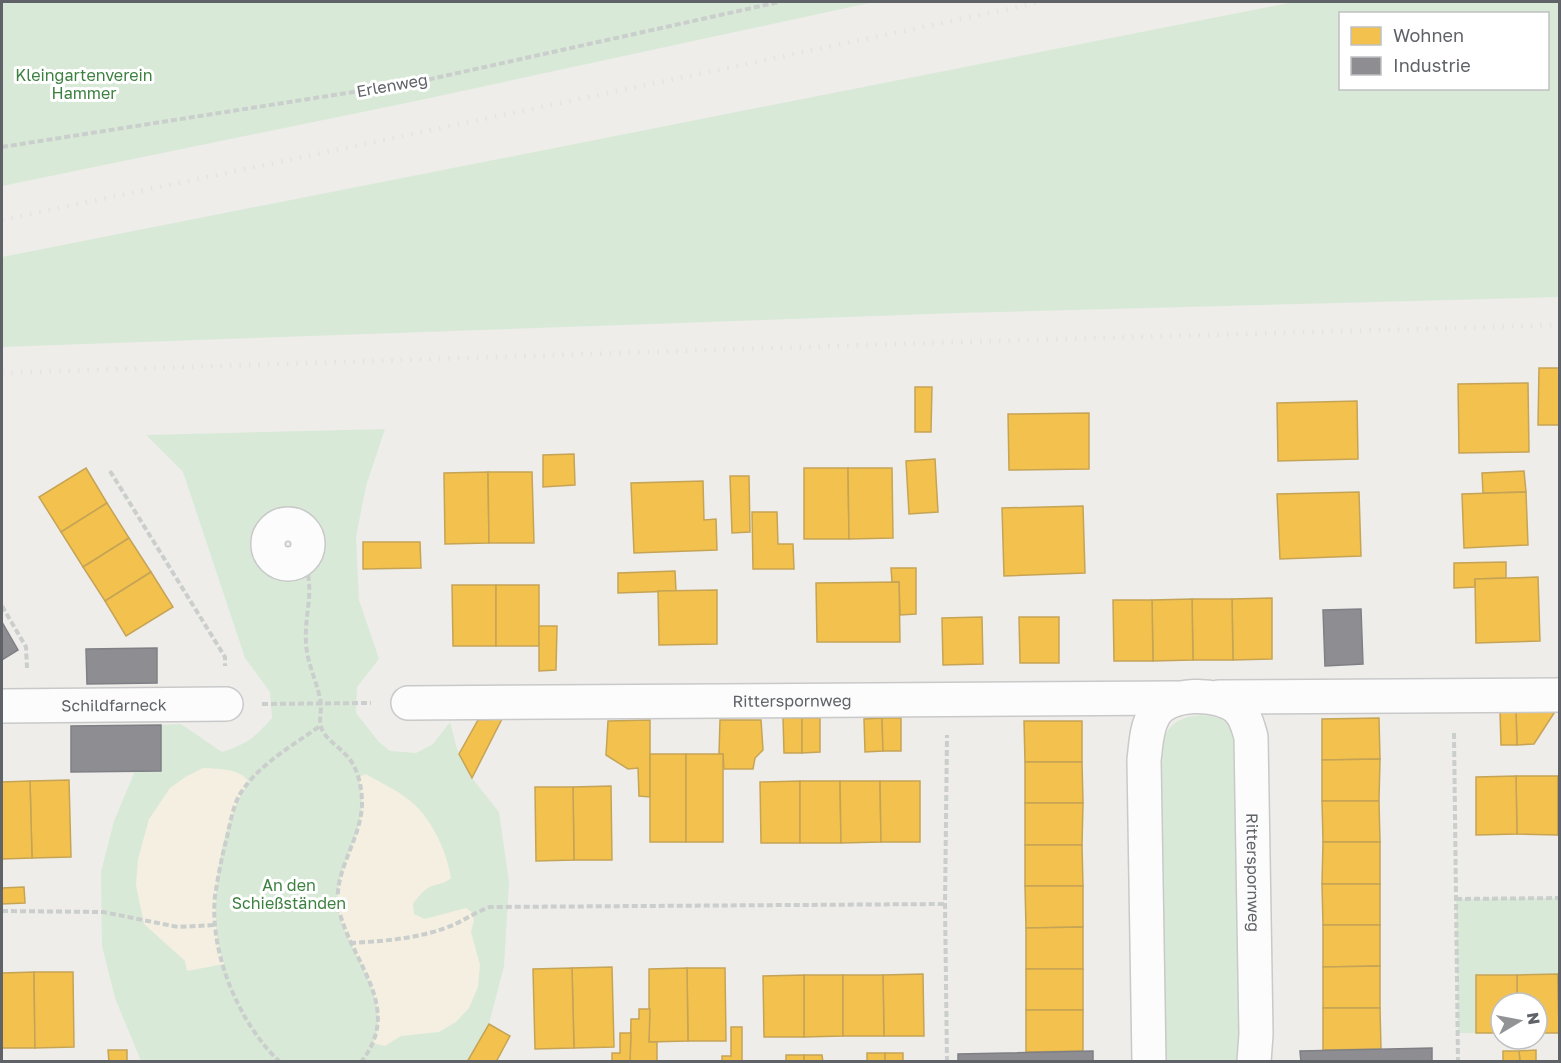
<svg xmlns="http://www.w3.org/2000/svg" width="1561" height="1063" font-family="'Golos Text',sans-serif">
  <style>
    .green { fill: #d9e9d7; fill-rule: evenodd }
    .sand { fill: #f4efe1 }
    .homes { fill: #f2c14e; stroke: #c6a456; stroke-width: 1.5 }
    .industry { fill: #8d8d92; stroke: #7f8085; stroke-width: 1.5 }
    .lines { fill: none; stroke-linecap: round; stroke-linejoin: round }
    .street-casing { stroke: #c9c9c9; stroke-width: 36 }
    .path { stroke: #cacecc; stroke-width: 4; stroke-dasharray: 6 3; stroke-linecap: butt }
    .street { stroke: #fcfcfc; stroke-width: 33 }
    .rail { stroke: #e3e4e3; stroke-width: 4.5; stroke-dasharray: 1.5 8; stroke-linecap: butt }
    .labels { text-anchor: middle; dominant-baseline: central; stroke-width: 6; stroke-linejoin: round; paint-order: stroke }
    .park-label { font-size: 16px; fill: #3c813f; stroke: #fff }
    .street-label { font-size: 16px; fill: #5f6267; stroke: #fff }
  </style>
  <rect width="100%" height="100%" fill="#eeedea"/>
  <g class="green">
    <polygon points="2,2 874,2 416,101 2,186"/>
    <path d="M 1294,2 L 1559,2 L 1559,297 L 958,313 L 2,347 L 2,257 ZM 1340,14 L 1548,14 L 1548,88 L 1340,88 Z"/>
    <path d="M 385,429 L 366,486 L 356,537 L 359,600 L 379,659 L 357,687 L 356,713 L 379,742 L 390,751 L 416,753 L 433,744 L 450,722 L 457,749 L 472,778 L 499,812 L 509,882 L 504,966 L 489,1024 L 467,1061 L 141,1061 L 115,998 L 102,946 L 101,872 L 114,821 L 135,771 L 161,771 L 161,725 L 181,724 L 222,752 C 248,743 253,739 272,718 L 270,692 L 245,658 L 183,472 L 146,435 ZM 287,523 C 301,527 314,538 305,554 C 286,588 241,531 287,523 Z"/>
    <path d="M 1202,715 C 1219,717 1229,719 1239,732 L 1241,1061 L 1161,1061 L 1159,749 C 1168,725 1176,717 1202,715 Z"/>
    <polygon points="1559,898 1559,974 1476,975 1476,1033 1458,1033 1456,899"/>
  </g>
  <g class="sand">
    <path d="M 203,768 C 218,769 240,768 249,782 C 219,823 206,916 224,964 L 187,971 L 185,961 L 144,924 L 136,885 L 138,859 L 149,819 L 170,788 L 187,776 Z"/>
    <path d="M 366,774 C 381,783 401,792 414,804 C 433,822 447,852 451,878 C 444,884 440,883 432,886 C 424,889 418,897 413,904 L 414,914 L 425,919 L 466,908 L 473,913 L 474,920 L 471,932 L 480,965 L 478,987 L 469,1008 L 456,1022 L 439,1032 L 401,1036 L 385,1046 L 373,1043 C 393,997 349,956 339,912 C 331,873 361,842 362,805 C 362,796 360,786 359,777 Z"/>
  </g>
  <g class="homes">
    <polygon points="1539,368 1560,368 1560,425 1538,425"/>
    <polygon points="1528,383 1529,452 1459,453 1458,384"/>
    <polygon points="915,387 932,387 931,432 915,432"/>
    <polygon points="1357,401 1358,459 1278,461 1277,403"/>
    <polygon points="1089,413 1089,469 1009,470 1008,414"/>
    <polygon points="574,454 575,485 543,487 543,455"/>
    <polygon points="935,459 938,512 909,514 906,461"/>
    <polygon points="86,468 107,503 61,532 39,497"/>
    <polygon points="804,468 848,468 849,539 804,539"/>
    <polygon points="848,468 892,468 893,538 849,539"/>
    <polygon points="1524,471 1526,492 1483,493 1482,473"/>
    <polygon points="488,472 489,543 445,544 444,473"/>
    <polygon points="488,472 532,472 534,543 489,543"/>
    <polygon points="730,476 749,476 750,532 732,533"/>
    <polygon points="703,481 704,520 716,519 717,550 634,553 631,483"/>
    <polygon points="1359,492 1361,556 1280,559 1277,494"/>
    <polygon points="1526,492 1528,545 1464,548 1462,494"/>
    <polygon points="107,503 129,538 83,567 61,532"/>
    <polygon points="1083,506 1085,573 1004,576 1002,508"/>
    <polygon points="752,512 777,512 778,544 793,544 794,569 753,569"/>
    <polygon points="129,538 151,572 105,601 83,567"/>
    <polygon points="363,542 420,542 421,568 363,569"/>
    <polygon points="1506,562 1506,578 1475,579 1475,587 1454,588 1454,563"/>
    <polygon points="891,568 916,568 916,614 900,615 899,582 892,582"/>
    <polygon points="675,571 676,591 618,593 618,573"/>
    <polygon points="151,572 173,607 126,636 105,601"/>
    <polygon points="1538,577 1540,641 1476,643 1475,579"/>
    <polygon points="899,582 900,642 817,642 816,583"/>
    <polygon points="452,585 496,585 496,646 453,646"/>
    <rect x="496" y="585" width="43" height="61"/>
    <polygon points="717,590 717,644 659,645 658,591"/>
    <polygon points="1272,598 1272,659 1233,660 1232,599"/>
    <polygon points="1192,599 1232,599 1233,660 1193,660"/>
    <polygon points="1192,599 1193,660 1153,661 1152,600"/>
    <polygon points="1113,600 1152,600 1153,661 1114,661"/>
    <polygon points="982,617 983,664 943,665 942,618"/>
    <polygon points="1019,617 1059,617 1059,663 1020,663"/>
    <polygon points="539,626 557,626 556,670 539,671"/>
    <polygon points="1556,710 1534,744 1517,745 1516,712"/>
    <polygon points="1500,712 1516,712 1517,745 1501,745"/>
    <polygon points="783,718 802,718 802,753 784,753"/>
    <polygon points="802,718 820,718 820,752 802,753"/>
    <polygon points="882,718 883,751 865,752 864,719"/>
    <polygon points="882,718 901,718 901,751 883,751"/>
    <polygon points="1379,718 1380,759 1322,760 1322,719"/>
    <polygon points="502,719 472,778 459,754 478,720"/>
    <polygon points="650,720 650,797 639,796 638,768 628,769 606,755 608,721"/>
    <polygon points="720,720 761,720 763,750 755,758 753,769 724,769 723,754 719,754"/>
    <polygon points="1024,721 1082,721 1082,762 1025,762"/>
    <rect x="650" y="754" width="36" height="88"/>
    <rect x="686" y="754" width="37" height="88"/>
    <polygon points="1380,759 1379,801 1322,801 1322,760"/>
    <polygon points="1025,762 1082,762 1083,803 1025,803"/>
    <polygon points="1516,776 1558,776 1558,835 1517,834"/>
    <polygon points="1516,776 1517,834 1476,835 1476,777"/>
    <rect x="1558" y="776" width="2" height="59"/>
    <polygon points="69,780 71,857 32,858 30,781"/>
    <polygon points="30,781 32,858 2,859 2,782"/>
    <polygon points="800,781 800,843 761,843 760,782"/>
    <polygon points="800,781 840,781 841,843 800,843"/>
    <polygon points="840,781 880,781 881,842 841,843"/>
    <polygon points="880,781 920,781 920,842 881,842"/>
    <polygon points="611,786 612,860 574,860 573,787"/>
    <polygon points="535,787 573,787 574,860 536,861"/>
    <polygon points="1322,801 1379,801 1380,842 1323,842"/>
    <polygon points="1025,803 1083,803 1082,845 1025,845"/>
    <polygon points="1323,842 1380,842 1380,884 1322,884"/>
    <polygon points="1025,845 1082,845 1083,886 1025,886"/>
    <polygon points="1322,884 1380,884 1380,925 1323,925"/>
    <polygon points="1025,886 1083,886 1083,927 1026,928"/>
    <polygon points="24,887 25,903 2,904 2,888"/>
    <polygon points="1323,925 1380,925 1380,966 1323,967"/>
    <polygon points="1083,927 1083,969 1026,969 1026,928"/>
    <polygon points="1380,966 1380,1008 1323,1008 1323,967"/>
    <polygon points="612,967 614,1047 574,1048 572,968"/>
    <polygon points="572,968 574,1048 535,1049 533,969"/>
    <polygon points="687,968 725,968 726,1041 688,1041"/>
    <polygon points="687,968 688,1041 649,1042 649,969"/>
    <rect x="1026" y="969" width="57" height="41"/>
    <polygon points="34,972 35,1048 2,1048 2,973"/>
    <polygon points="34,972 73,972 74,1047 35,1048"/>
    <polygon points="923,974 924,1036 884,1036 883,975"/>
    <polygon points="1558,974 1559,1033 1537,1033 1537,1003 1517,1003 1517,975"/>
    <polygon points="1558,974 1560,974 1560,1033 1559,1033"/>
    <polygon points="804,975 843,975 843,1036 804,1037"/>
    <polygon points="804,975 804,1037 764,1037 763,976"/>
    <polygon points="843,975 883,975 884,1036 843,1036"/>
    <polygon points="1476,975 1517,975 1517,1003 1501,1003 1501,1033 1476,1033"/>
    <polygon points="1323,1008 1380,1008 1381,1049 1323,1050"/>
    <polygon points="639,1009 650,1009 649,1042 657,1042 657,1062 630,1062 631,1019 639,1019"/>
    <polygon points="1026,1010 1083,1010 1083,1051 1026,1052"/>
    <polygon points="489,1024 510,1036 496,1062 467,1062"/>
    <polygon points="731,1027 742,1027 742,1062 722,1062 722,1056 731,1056"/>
    <polygon points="620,1033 631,1033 630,1062 612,1062 612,1053 620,1053"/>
    <polygon points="108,1050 127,1050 127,1062 109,1062"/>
    <polygon points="1536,1050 1536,1062 1520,1062 1519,1051"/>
    <polygon points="1503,1051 1519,1051 1520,1062 1503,1062"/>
    <rect x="867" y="1053" width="18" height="9"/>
    <rect x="885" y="1053" width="18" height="9"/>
    <rect x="786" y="1055" width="18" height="7"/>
    <polygon points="804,1055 822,1055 823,1062 804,1062"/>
  </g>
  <g class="industry">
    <polygon points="1361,609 1363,664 1325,666 1323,610"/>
    <polygon points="2,622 18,650 2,660"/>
    <polygon points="157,648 157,683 87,684 86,649"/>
    <polygon points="161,725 161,771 71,772 71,726"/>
    <polygon points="1432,1048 1432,1062 1301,1062 1300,1051"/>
    <polygon points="1093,1051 1093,1062 958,1062 958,1054"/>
  </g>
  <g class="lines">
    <defs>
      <g id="street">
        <circle cx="288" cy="544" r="20"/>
        <polyline points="1219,697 1560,695"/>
        <path id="s1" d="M 408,703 L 1176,698"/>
        <path id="s2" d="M 2,706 L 226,704"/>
        <path id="s3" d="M 1149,1062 L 1144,760 C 1146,745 1146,728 1154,715 C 1167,691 1219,692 1237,708 C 1246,716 1248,727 1251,737 L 1256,1034 L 1254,1062"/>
      </g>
    </defs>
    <use href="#street" class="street-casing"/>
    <g class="path">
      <polyline points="2,147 417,82 779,2"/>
      <polyline points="110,471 225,657 225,666"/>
      <path d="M 302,558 C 317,586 304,612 306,643 C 307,665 319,685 321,705 C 321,712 319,721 321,727 C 325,739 337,745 345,754 C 358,766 362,787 362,804 C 361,843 329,875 340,914 C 355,967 403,1009 361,1062"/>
      <polyline points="2,606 26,647 27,668"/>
      <polyline points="262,704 371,703"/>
      <polyline points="1454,733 1458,1062"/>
      <polyline points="1456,899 1560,898"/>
      <polyline points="2,911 103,912 178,927 215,925"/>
      <path d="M 350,943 C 384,941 416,939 448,927 C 462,922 475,912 490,907 L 945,904"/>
      <path d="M 280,1062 C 239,1024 209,952 215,896 C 218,876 222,856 227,837 C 230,824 233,806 240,794 C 259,764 292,746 320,726"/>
      <polyline points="947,1062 945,904 947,735"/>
    </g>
    <use href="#street" class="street"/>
    <g class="rail">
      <polyline points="2,220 1042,2"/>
      <polyline points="2,373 960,342 1560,325"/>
    </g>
  </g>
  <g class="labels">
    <g class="park-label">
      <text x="84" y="75">Kleingartenverein<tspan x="84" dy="18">Hammer</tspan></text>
      <text x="289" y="885">An den<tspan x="289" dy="18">Schießständen</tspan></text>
    </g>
    <g class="street-label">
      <text transform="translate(392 85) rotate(-10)">Erlenweg</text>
      <text stroke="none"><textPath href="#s1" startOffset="384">Ritterspornweg</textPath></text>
      <text stroke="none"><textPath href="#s2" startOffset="112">Schildfarneck</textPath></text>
      <text stroke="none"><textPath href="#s3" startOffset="608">Ritterspornweg</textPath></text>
    </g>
  </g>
  <rect width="1561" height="1063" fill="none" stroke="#5f6267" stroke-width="6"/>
  <rect x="1339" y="12" width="210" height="78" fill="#ffffff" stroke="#bfc0c2" stroke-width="1.5"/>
  <rect x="1351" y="27" width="30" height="18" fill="#f2c14e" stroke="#bfc0c2" stroke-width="1.5"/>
  <text x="1393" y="42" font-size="18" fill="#5f6267">Wohnen</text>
  <rect x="1351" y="57" width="30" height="18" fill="#8d8d92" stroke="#bfc0c2" stroke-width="1.5"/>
  <text x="1393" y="72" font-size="18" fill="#5f6267">Industrie</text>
  <g transform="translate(1519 1021) rotate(80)"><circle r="28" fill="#ffffff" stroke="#bfc0c2" stroke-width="1.5"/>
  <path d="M0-4.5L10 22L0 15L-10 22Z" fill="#919395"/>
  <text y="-9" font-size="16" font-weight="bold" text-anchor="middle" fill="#5f6267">N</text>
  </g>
</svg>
